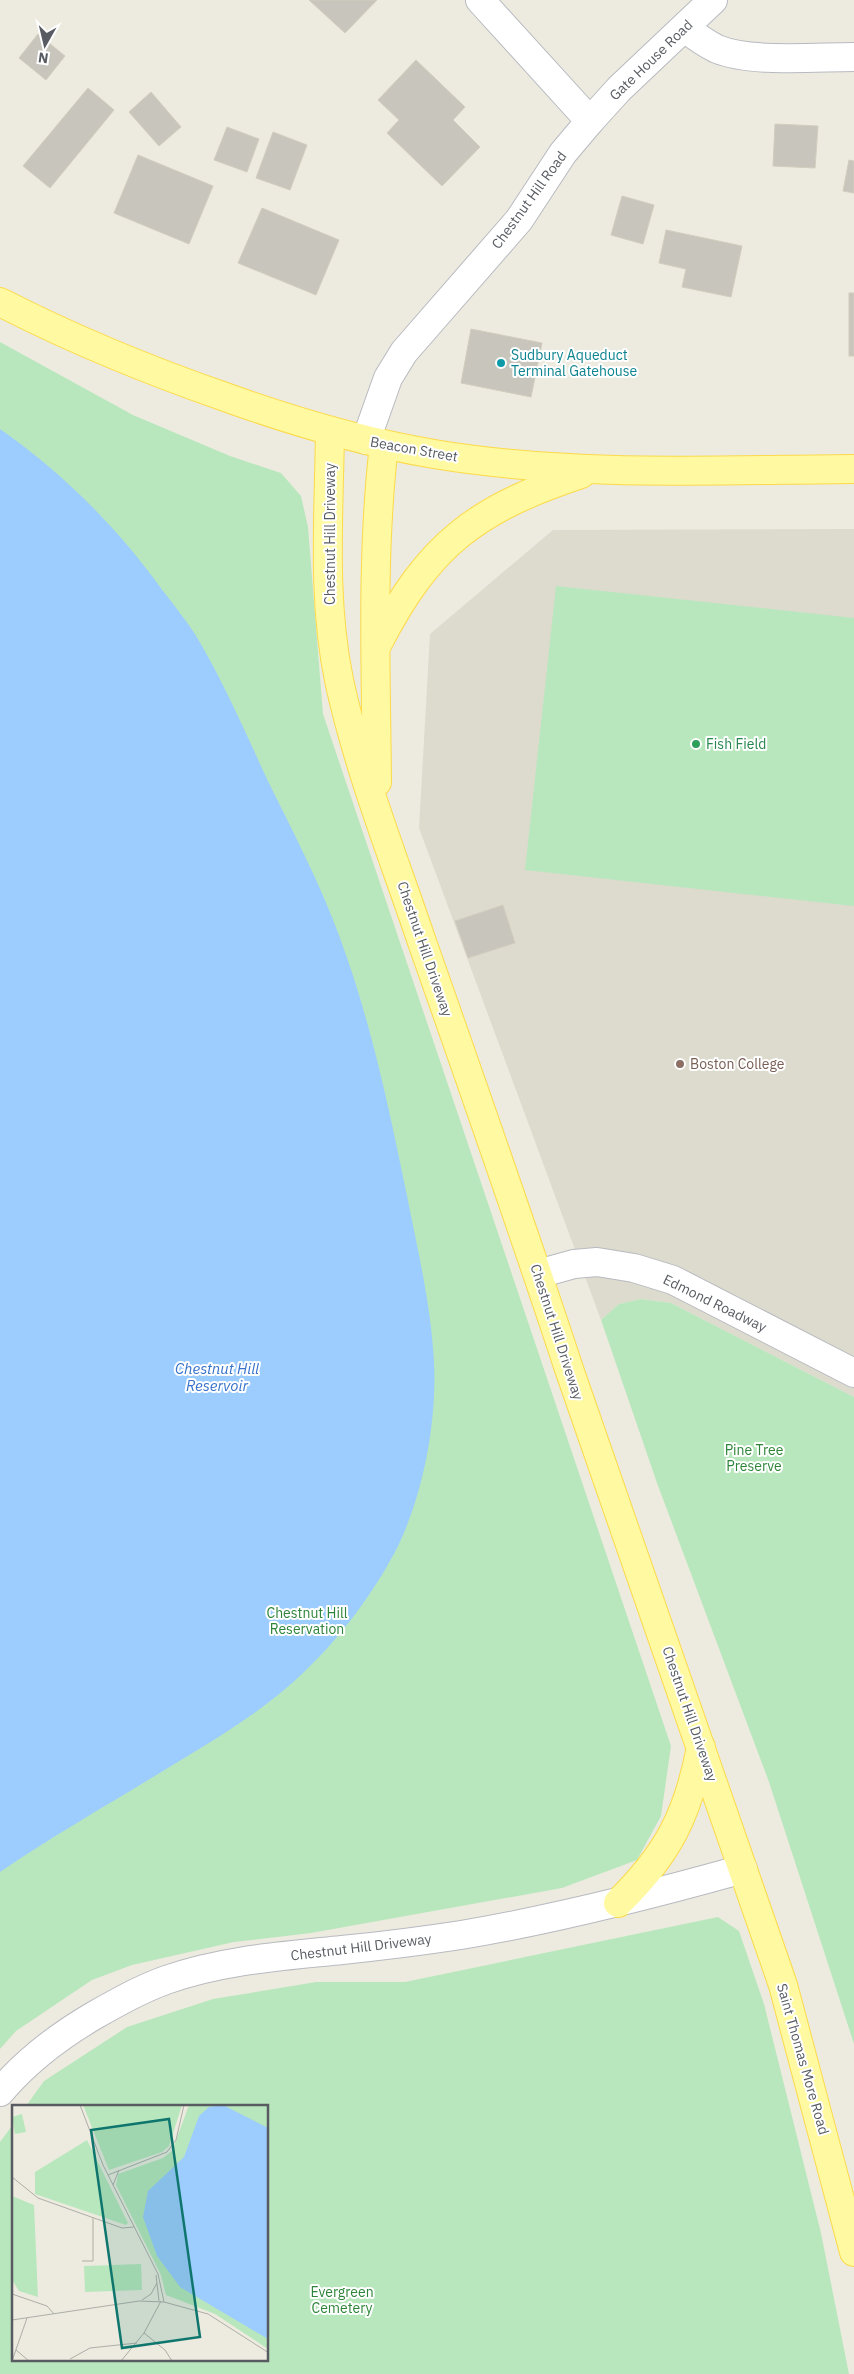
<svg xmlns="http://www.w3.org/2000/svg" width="854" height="2374" font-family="'IBM Plex Sans',sans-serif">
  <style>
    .education { fill: #dcdbce }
    .green { fill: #b9e7bd }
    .water { fill: #9dccff }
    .building { fill: #c8c5bd; stroke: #d2cdbd }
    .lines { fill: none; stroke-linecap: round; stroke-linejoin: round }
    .minor-casing { stroke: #b8bac0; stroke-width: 30 }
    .major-casing { stroke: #fcda49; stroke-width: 30 }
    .minor { stroke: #fff; stroke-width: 28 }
    .major { stroke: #fff9a2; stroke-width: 28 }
    .culture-dot { fill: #0f9aa8; stroke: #fff; stroke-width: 2 }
    .leisure-dot { fill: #2e9e5b; stroke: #fff; stroke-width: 2 }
    .education-dot { fill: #8d6e63; stroke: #fff; stroke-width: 2 }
    .labels { text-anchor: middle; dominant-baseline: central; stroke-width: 4; stroke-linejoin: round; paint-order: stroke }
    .street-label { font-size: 14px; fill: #585c62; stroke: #fff }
    .culture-label { font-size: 14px; fill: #0d838f; stroke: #fff; text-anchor: start }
    .leisure-label { font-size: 14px; fill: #27864d; stroke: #fff; text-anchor: start }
    .education-label { font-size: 14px; fill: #785e54; stroke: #fff; text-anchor: start }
    .park-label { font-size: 14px; fill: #2e853a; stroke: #fff }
    .water-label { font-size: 15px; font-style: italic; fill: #3772cb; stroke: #fff }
    .inset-road { fill: none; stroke: #adaea9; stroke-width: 1 }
    .view { fill: #0f766e; fill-opacity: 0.15; stroke: #0f766e; stroke-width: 2.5 }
    .inset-edge { fill: none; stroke: #585c62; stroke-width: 2.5 }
  </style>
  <rect width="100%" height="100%" fill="#edebdf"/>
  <polygon class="education" points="854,529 854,1397 671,1303 641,1299 619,1304 601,1320 419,828 430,634 553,530"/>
  <g class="green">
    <polygon points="0,342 133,415 230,456 281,473 301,496 308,527 323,714 671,1746 661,1816 637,1860 562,1888 311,1933 234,1942 132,1965 92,1980 16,2031 0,2049"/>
    <polygon points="556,586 854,618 854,906 525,870"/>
    <polygon points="641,1299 671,1303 854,1397 854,2044 769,1782 657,1483 601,1320 619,1304"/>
    <polygon points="718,1917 739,1931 764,2004 821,2233 849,2374 0,2374 0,2142 14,2123 14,2360 268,2360 268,2106 26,2106 44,2081 127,2027 213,1999 316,1982 405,1982"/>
  </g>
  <path class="water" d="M 0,429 C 64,474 117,527 163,591 C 174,605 185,619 195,634 C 222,679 244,729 266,777 C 292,830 320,883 340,938 C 371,1022 389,1108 407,1196 C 418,1251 431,1306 434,1362 C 437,1420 424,1491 399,1544 C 376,1590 341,1637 304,1672 C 268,1707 224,1734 181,1760 C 121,1797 59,1832 0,1872 Z"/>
  <g class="building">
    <polygon points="309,0 377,0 345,33"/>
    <polygon points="38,34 65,56 46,80 19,58"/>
    <polygon points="416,60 465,107 453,120 480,147 442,186 387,133 399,120 378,100"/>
    <polygon points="88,88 114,110 50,188 23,166"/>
    <polygon points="151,92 181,127 159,146 129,112"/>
    <polygon points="775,124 818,126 815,168 773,166"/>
    <polygon points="227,127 259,139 247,172 214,160"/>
    <polygon points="273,132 307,145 290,190 256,178"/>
    <polygon points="138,155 213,186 189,244 114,213"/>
    <polygon points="849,160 854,161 854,193 843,191"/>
    <polygon points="622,196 654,205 643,244 611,235"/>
    <polygon points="262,208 339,240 316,295 238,263"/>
    <polygon points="666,230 742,246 731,297 682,287 686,269 659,263"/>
    <rect x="849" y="293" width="5" height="63"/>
    <polygon points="471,329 542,343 531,397 461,383"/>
    <polygon points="503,905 515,943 468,958 455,921"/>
  </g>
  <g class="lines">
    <defs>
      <g id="minor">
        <polyline points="480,0 590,121"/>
        <path d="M 685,28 C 695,36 705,43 717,49 C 751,63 816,57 854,57"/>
        <polyline points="366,440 388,378 404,352 519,220 563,153 590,121 619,89 713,0"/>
        <polyline points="538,1274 574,1264 597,1262 634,1268 673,1280 854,1373"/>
        <path d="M 0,2092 C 27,2060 59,2036 95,2015 C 118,2002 141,1989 166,1980 C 223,1960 283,1956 342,1950 C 382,1946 422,1941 461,1935 C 557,1919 650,1895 743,1869"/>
      </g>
      <g id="major">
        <path d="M 0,302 C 74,340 150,371 228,398 C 295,422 363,442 434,454 C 572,477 714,470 854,469"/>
        <path d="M 330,431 C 329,514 322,598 339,680 C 358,769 393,856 422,942 C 472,1084 522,1226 569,1369 L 783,1985 L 854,2252"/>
        <path d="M 378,643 C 429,544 476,509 581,474"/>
        <path d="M 377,782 C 376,669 371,556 384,445"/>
        <path d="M 618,1903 C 668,1854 688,1815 701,1747"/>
      </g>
    </defs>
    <use href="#minor" class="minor-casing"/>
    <use href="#major" class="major-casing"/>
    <use href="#minor" class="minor"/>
    <use href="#major" class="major"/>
  </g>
  <circle class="culture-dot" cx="501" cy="363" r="5"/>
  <circle class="leisure-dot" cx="696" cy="744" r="5"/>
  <circle class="education-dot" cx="680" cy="1064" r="5"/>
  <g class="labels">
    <g class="street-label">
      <text transform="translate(651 60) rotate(-44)">Gate House Road</text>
      <text transform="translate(529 200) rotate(-54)">Chestnut Hill Road</text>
      <text transform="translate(414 449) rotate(10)">Beacon Street</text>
      <text transform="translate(330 534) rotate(-90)">Chestnut Hill Driveway</text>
      <text transform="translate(425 949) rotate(71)">Chestnut Hill Driveway</text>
      <text transform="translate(715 1303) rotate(26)">Edmond Roadway</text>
      <text transform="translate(557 1332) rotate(72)">Chestnut Hill Driveway</text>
      <text transform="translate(690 1714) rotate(71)">Chestnut Hill Driveway</text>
      <text transform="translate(361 1947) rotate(-7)">Chestnut Hill Driveway</text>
      <text transform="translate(803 2059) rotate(74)">Saint Thomas More Road</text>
    </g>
    <g class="culture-label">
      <text x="511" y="355">Sudbury Aqueduct<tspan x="511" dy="16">Terminal Gatehouse</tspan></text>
    </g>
    <g class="leisure-label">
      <text x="706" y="744">Fish Field</text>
    </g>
    <g class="education-label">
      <text x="690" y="1064">Boston College</text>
    </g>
    <g class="park-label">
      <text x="754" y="1450">Pine Tree<tspan x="754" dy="16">Preserve</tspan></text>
      <text x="307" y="1613">Chestnut Hill<tspan x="307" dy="16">Reservation</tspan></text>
      <text x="342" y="2292">Evergreen<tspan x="342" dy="16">Cemetery</tspan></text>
    </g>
    <g class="water-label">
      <text x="217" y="1368">Chestnut Hill<tspan x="217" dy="17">Reservoir</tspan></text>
    </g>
  </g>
  <g transform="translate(12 2105)">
    <rect width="256" height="256" fill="#edebdf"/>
    <path d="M 71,0 L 170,0 L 157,41 L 150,47 L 97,65 ZM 177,0 L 256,0 L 256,244 L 203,209 L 154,190 L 149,170 L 104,80 L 106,69 L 151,53 L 160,46 ZM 10,9 L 14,27 L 3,29 L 0,12 ZM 75,35 L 116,118 L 114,120 L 23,89 L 23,67 ZM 0,91 L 22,100 L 26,192 L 7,186 L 0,175 ZM 129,159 L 130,185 L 73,187 L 72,161 Z" fill="#b9e7bd"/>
    <path d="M 211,0 L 256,23 L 256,234 L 168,182 L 145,151 L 131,112 L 136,86 L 172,52 L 187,11 L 197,2 Z" fill="#9dccff"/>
    <path class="inset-road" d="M 68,0 L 91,60 L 146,169 L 152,197M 96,70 L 155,47 L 164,35 L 172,0M 0,72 L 26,93 L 110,123 L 122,122M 101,80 L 107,65M 70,156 L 81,156 L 81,113M 144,170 L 147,196M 0,189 L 35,201 L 42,209M 130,195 L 139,189 L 145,178M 0,215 L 127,196 L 152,197 L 196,209 L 257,248M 132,228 L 153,245 L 160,256M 4,245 L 17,256M 58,254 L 78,243 L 125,238M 0,256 L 15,213M 109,256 L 132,228 L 149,196"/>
    <path class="view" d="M 157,14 L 188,232 L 110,243 L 79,25 Z"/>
    <rect width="256" height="256" class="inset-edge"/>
  </g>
  <g transform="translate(45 45) rotate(188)" stroke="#ffffff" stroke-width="4" paint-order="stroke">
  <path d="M0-4L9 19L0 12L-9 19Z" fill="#585c62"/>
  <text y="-8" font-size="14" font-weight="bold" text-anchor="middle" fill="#585c62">N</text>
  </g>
</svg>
